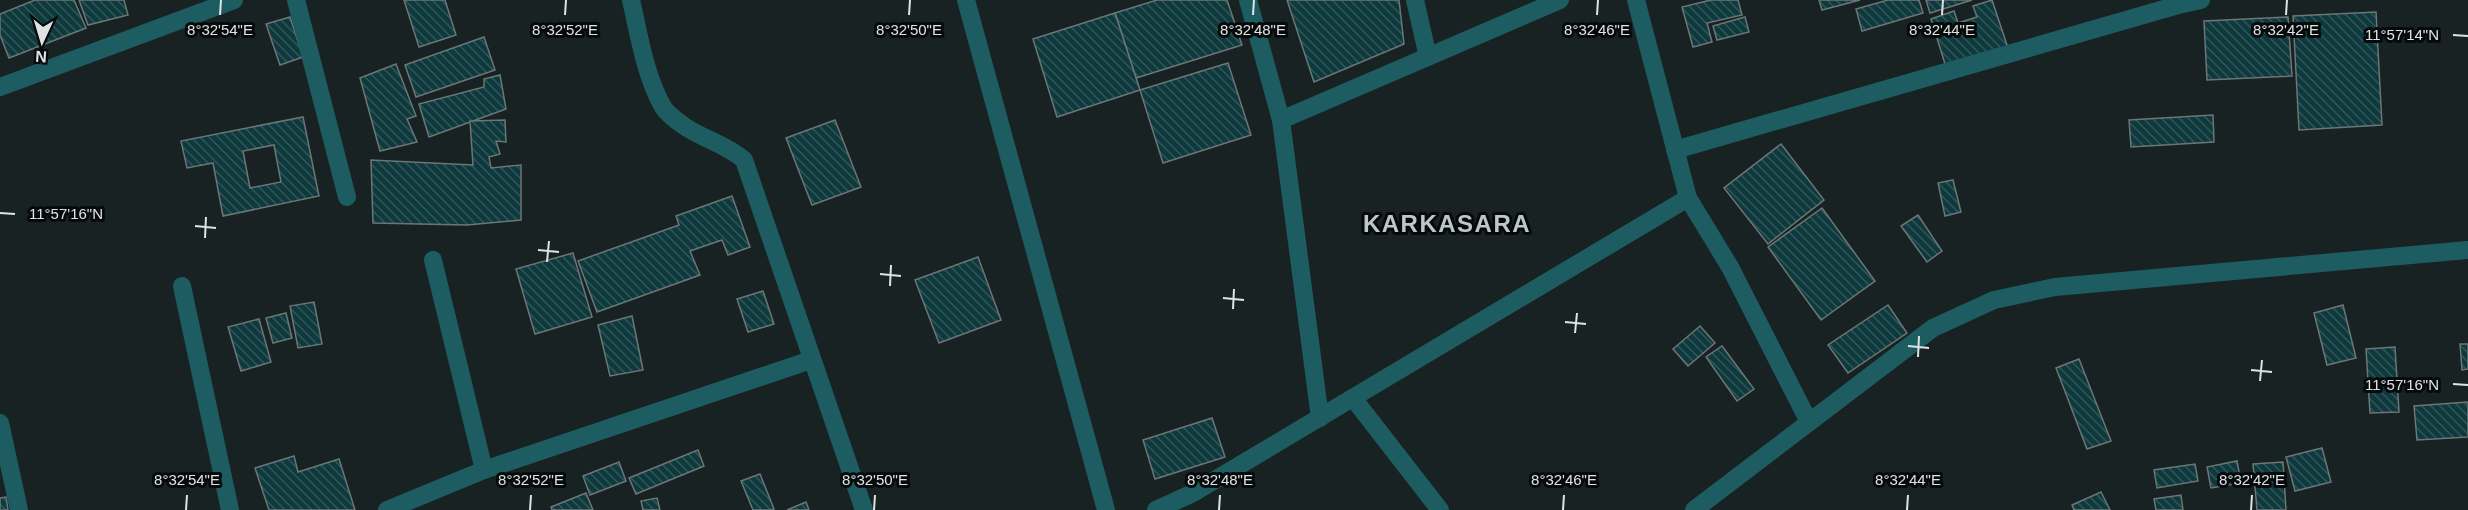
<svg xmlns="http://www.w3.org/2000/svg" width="2468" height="510" font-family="Arial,sans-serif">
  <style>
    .building { fill: url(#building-back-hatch); stroke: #6c7677; stroke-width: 1.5; fill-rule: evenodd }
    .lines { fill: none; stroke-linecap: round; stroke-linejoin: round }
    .minor { stroke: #1d5d62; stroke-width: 18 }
    .ticks { fill: none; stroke: #dee3e4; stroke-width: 2 }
    .labels { text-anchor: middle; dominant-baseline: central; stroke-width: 6; stroke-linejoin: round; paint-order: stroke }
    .district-label { font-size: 24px; font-weight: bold; letter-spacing: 1.5px; fill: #bcc7c8; stroke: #070a0b }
    .ticks-label { font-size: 15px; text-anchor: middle; fill: #dee3e4; stroke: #070a0b; stroke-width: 6; stroke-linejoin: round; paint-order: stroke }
  </style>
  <defs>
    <pattern id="building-back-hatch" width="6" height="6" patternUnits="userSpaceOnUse" patternTransform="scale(1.5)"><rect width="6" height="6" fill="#0e393d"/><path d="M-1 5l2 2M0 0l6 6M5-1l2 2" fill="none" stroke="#315659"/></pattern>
  </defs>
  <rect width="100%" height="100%" fill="#192222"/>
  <g class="building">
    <polygon points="35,0 74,0 86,28 9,58 0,35 0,14"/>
    <polygon points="79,0 124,0 128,15 88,25"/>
    <polygon points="404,0 445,0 456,35 419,47"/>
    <polygon points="1157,0 1227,0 1242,45 1136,78 1115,13"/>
    <polygon points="1287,0 1399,0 1404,44 1314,82"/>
    <polygon points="1711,0 1738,0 1742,15 1707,23 1712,42 1693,47 1682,7"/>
    <polygon points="1819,0 1860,0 1822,10"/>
    <polygon points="1888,0 1919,0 1923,13 1862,31 1856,9"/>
    <polygon points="1926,0 1972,0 1930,13"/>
    <polygon points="1992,0 2008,48 1946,67 1931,19 1954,11 1958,23 1977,17 1973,6"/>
    <polygon points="2376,12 2382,125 2299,130 2293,16"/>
    <polygon points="1115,13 1140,90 1057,117 1033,39"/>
    <polygon points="290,17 303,57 280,65 266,24"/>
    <polygon points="1745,17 1749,32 1717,40 1713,26"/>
    <polygon points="2288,17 2292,76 2207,80 2204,21"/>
    <polygon points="484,37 495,70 416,97 405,65"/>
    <polygon points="1228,63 1251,135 1163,163 1140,90"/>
    <polygon points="396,64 416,116 407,119 417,142 380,151 360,78"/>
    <polygon points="500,75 506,109 429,137 419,104 484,87 484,79"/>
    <polygon points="2213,115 2214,142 2131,147 2129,120"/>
    <path d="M 303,117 L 319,196 L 223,216 L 213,163 L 187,168 L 181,141 ZM 274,145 L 281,182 L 250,188 L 243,151 Z"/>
    <polygon points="505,120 506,142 496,141 500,154 489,157 491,168 521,165 521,220 467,225 373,223 371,160 473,165 470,121"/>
    <polygon points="835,120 861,187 812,205 786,138"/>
    <polygon points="1781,144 1824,200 1768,244 1724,188"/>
    <polygon points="1953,180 1961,212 1945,216 1938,183"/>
    <polygon points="732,196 750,247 728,255 722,240 690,251 700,275 597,312 578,261 679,225 676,216"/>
    <polygon points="1822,208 1875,281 1821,320 1768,247"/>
    <polygon points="1918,215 1942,251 1927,262 1901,226"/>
    <polygon points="573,253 592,317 535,334 516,269"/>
    <polygon points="978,257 1001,320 939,343 915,280"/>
    <polygon points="763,291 774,324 748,332 737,299"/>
    <polygon points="314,302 322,344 298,348 290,306"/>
    <polygon points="1888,305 1907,333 1848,373 1828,345"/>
    <polygon points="2343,305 2356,358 2327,365 2314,313"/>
    <polygon points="286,313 292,338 273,343 266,318"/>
    <polygon points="632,316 643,370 610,376 598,325"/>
    <polygon points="259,319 271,362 241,371 228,327"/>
    <polygon points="1700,326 1715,343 1688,366 1673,349"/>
    <polygon points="2460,344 2468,344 2468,369 2462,370"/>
    <polygon points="1722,346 1754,389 1737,401 1706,357"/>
    <polygon points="2395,347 2399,412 2370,413 2366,349"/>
    <polygon points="2079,359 2111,441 2087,449 2056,368"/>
    <polygon points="2468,402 2468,437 2417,440 2414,406"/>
    <polygon points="1212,418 1225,457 1155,479 1143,440"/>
    <polygon points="2322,448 2331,482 2295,491 2286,457"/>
    <polygon points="698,450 704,466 636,494 629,478"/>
    <polygon points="294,456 298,472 339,459 355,510 269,510 255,468"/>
    <polygon points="2237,461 2241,483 2211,488 2207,467"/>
    <polygon points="619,462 626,481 590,495 583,476"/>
    <polygon points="2283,462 2286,510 2257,510 2253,464"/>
    <polygon points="2195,464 2198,481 2157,488 2154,470"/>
    <polygon points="760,474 774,509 771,510 753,510 741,481"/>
    <polygon points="2101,492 2110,510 2074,510 2072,505"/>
    <polygon points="586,493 593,510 552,510 551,507"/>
    <polygon points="2181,495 2183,510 2156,510 2154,499"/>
    <polygon points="6,497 8,510 0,510 0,498"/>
    <polygon points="657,498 660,510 643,510 641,501"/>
    <polygon points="806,502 809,510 787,510"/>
  </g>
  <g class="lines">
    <g class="minor">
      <polyline points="296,0 347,197"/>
      <path d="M 631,0 C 639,35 645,75 663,107 C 667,114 677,121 684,126 C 703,139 727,145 744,160 L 864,510"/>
      <polyline points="966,0 1106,510"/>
      <polyline points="1248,0 1281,120 1320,418"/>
      <polyline points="1415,0 1428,57"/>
      <polyline points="1636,0 1688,198 1730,267 1809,422"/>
      <polyline points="0,87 234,0"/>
      <polyline points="1281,120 1560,0"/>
      <polyline points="1675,150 2178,5 2201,0"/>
      <polyline points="433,260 484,470"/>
      <polyline points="182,286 230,510"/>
      <polyline points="1353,398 1440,510"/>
      <polyline points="0,423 19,510"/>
      <polyline points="387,510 484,470 811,360"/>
      <polyline points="1156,510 1193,493 1688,198"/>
      <polyline points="1694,510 1933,328 1994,300 2055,287 2468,250"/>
    </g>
  </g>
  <path class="ticks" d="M 220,15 L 221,0M 565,15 L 566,0M 909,15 L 910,0M 1253,15 L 1254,0M 1597,15 L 1598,0M 1942,15 L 1943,0M 2286,15 L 2287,0M 2453,35 L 2468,36M 0,213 L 15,214M 195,226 L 216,228M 205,238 L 206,217M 538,250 L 559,252M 547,262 L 549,241M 880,274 L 901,276M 890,286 L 891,265M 1223,298 L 1244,300M 1233,309 L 1234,289M 1565,322 L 1586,324M 1575,333 L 1577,313M 1908,346 L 1929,348M 1918,357 L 1919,336M 2251,370 L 2272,372M 2260,381 L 2262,360M 2453,384 L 2468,385M 186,510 L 187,495M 530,510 L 531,495M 874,510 L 875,495M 1219,510 L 1220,495M 1563,510 L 1564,495M 1907,510 L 1908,495M 2251,510 L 2252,495"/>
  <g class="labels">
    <g class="district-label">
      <text x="1447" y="223">KARKASARA</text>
    </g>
  </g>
  <g class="ticks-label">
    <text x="220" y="35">8°32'54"E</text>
    <text x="565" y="35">8°32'52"E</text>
    <text x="909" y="35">8°32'50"E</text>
    <text x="1253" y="35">8°32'48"E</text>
    <text x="1597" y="35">8°32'46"E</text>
    <text x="1942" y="35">8°32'44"E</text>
    <text x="2286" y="35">8°32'42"E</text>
    <text x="2402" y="40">11°57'14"N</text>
    <text x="66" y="219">11°57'16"N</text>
    <text x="2402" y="390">11°57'16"N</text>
    <text x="187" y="485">8°32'54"E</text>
    <text x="531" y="485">8°32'52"E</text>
    <text x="875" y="485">8°32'50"E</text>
    <text x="1220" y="485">8°32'48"E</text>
    <text x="1564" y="485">8°32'46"E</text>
    <text x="1908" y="485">8°32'44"E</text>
    <text x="2252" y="485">8°32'42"E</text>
  </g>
  <g transform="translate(42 42) rotate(184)" stroke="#070a0b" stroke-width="4.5" paint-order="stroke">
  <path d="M0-4.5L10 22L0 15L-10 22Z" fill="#dee3e4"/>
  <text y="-9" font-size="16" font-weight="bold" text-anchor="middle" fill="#dee3e4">N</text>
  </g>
</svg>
